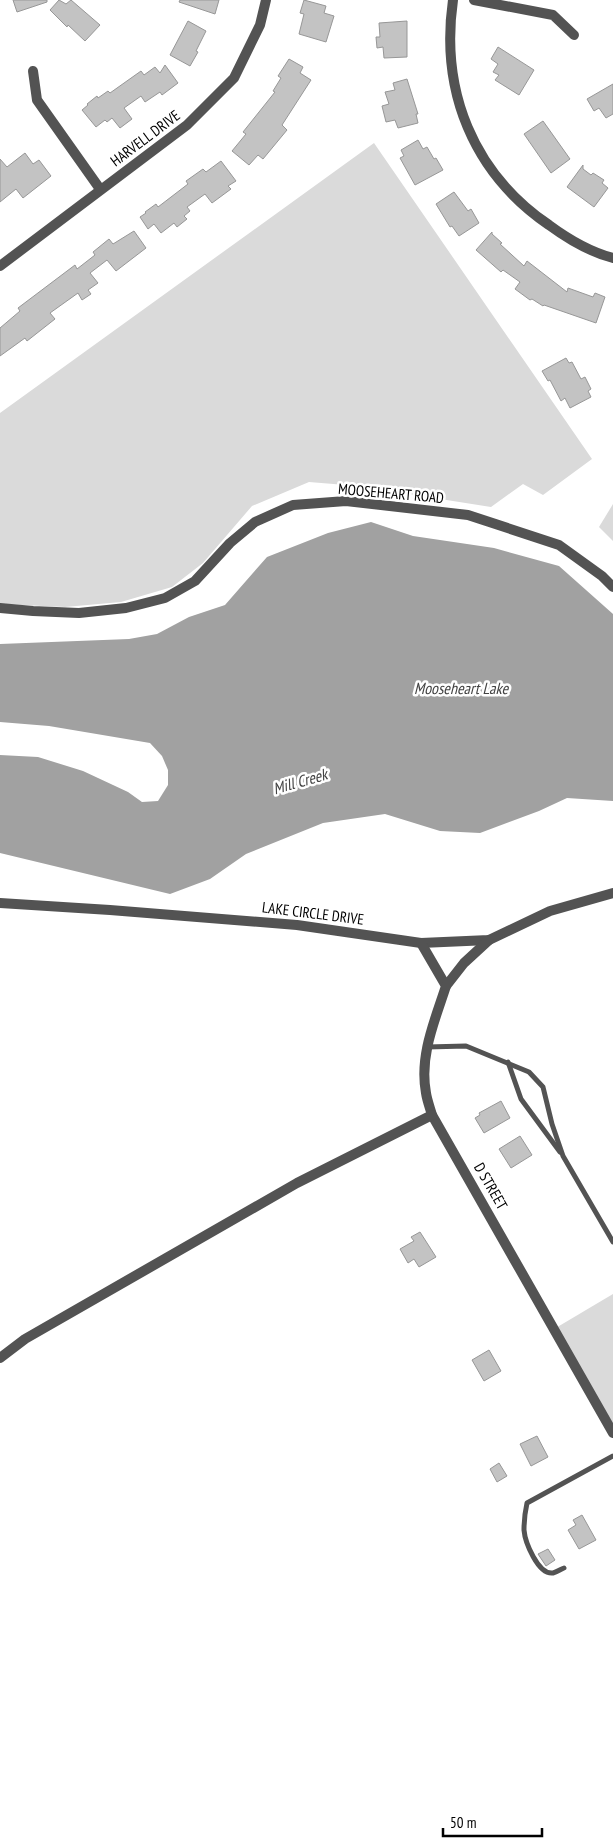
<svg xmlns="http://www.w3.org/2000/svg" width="613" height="1848" font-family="'PT Sans Narrow',sans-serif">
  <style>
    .green { fill: #dadada }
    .water { fill: #a1a1a1 }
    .building { fill: #c3c3c3; stroke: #979797 }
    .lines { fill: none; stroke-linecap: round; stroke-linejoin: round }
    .service { stroke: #535353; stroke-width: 5 }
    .minor { stroke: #535353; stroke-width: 10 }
    .labels { text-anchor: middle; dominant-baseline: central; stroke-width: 5; stroke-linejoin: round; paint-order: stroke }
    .street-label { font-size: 15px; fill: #000; stroke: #fff }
    .water-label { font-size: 16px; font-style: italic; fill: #424242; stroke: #fff }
  </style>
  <rect width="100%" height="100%" fill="#fff"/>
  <g class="green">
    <polygon points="374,143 592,459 543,495 523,484 491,507 358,486 309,482 252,506 203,563 172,587 121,602 65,607 0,604 0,413"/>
    <polygon points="613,504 613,541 599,527"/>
    <polygon points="613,1294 613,1433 554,1329"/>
  </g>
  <polygon class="water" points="371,522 413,536 494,548 559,566 613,614 613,801 567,798 539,811 480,833 440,831 385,814 323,823 246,854 210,879 170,894 0,853 0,755 38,757 83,771 128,792 142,802 158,801 168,785 168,770 162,756 150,743 49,726 0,722 0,644 129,639 157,634 189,617 225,605 267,557 328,533"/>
  <g class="building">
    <polygon points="13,0 47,0 47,2 17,12"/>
    <polygon points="59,0 66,4 71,0 100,25 85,41 68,25 67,27 50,10"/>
    <polygon points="180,0 219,0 215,14 179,2"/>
    <polygon points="304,0 326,6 324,13 334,16 326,42 299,34 304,14 300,13"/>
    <polygon points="188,21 206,31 196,51 198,52 190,66 170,55"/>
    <polygon points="407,21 407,57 384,58 383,47 377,48 376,37 380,37 379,23"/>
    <polygon points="498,47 534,70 519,95 495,80 499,75 493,72 498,64 491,59"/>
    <polygon points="289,59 303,67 300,73 311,80 282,125 287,130 263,159 258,155 249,165 232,151 246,134 243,132 275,92 273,91 281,78 278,76"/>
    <polygon points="165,65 178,83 162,95 160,92 145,102 141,96 124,108 132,119 120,128 112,118 107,122 105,120 96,127 82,110 88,105 87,104 97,96 98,98 108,91 110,93 141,71 144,75 155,67 160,73"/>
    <polygon points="407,79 418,114 416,114 418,123 398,128 395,120 386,122 382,106 389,104 385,92 395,90 393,83"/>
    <polygon points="613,84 613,114 606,118 599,108 594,111 587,99"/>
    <polygon points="543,121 570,159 551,173 524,134"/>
    <polygon points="418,140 423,149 427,147 434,159 436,158 443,170 415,185 400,158 404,156 401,150"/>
    <polygon points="25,153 33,164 39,160 51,176 23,198 16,189 0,202 0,159 7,167"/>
    <polygon points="221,161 236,181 228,186 231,189 212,203 205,194 187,207 190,211 184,216 187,219 177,227 174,223 161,233 154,224 148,229 140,217 146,213 145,212 156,204 158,207 188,184 186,181 203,169 206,172"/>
    <polygon points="583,165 583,169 591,175 593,173 604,180 602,183 608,188 594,207 567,187"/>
    <polygon points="454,192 468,211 471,209 479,223 459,236 452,226 450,227 436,204"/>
    <polygon points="134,231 146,248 116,271 107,260 90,273 98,283 88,290 91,294 82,300 78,293 50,313 55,319 27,341 25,338 0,356 0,328 20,311 18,308 75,265 77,269 95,255 93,252 109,239 113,244"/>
    <polygon points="492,232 492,234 502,243 500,244 524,266 527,261 567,292 568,288 593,297 595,293 605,297 596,323 544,305 543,306 532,299 530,300 515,289 520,282 503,270 501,272 476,250"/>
    <polygon points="566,358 569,363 572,362 581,379 585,377 591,389 588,391 591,397 570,408 565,398 561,401 550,380 548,381 542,371"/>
    <polygon points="501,1101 510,1118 484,1133 475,1118 480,1115 479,1113"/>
    <polygon points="520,1136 532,1155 511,1168 499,1149"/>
    <polygon points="420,1232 436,1257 419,1267 414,1259 408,1263 400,1249 414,1241 411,1237"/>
    <polygon points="489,1350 501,1371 484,1381 472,1360"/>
    <polygon points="537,1436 548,1457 531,1466 520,1444"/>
    <polygon points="499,1463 507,1476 497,1482 490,1469"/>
    <polygon points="582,1515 596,1540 579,1549 568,1530 576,1525 573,1520"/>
    <polygon points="548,1549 555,1560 546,1566 538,1554"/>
  </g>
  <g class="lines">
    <g class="service">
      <polyline points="427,1047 466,1046 529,1072 543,1087 552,1124 563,1156 613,1242"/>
      <polyline points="508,1062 521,1099 560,1152"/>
      <path d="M 564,1568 C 561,1569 557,1572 553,1573 C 538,1575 525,1542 524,1530 C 524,1521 525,1512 527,1503 L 613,1456"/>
    </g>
    <g class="minor">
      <path d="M 453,0 C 440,91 473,173 549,225 C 568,239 590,252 613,258"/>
      <polyline points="474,0 553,15 574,35"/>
      <polyline points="33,71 37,100 100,189"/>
      <polyline points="0,266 187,125 234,78 260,25 266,0"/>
      <polyline points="0,608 33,611 79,613 126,608 165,598 195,581 230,543 255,522 293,505 346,501 468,515 559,545 602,576 613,587"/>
      <polyline points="0,903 110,910 297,925 421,943 489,940 550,911 613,893"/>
      <path d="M 421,943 L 446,986 C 435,1020 419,1056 426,1093 C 427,1100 430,1108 432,1115 L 613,1433"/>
      <polyline points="446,986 464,963 489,940"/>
      <polyline points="0,1358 25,1339 297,1183 432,1115"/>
    </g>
  </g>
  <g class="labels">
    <g class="street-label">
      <text transform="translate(145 138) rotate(-37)">HARVELL DRIVE</text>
      <text transform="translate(391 493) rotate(5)">MOOSEHEART ROAD</text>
      <text transform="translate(313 913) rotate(7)">LAKE CIRCLE DRIVE</text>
      <text transform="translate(491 1186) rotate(60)">D STREET</text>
    </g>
    <g class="water-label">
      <text x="461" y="688">Mooseheart Lake</text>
      <text transform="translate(300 781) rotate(-16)">Mill Creek</text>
    </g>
  </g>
  <path d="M443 1828v8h99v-8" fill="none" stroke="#000000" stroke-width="2.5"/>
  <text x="450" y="1828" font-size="15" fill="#000000" stroke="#ffffff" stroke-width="4" paint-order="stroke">50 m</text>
</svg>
